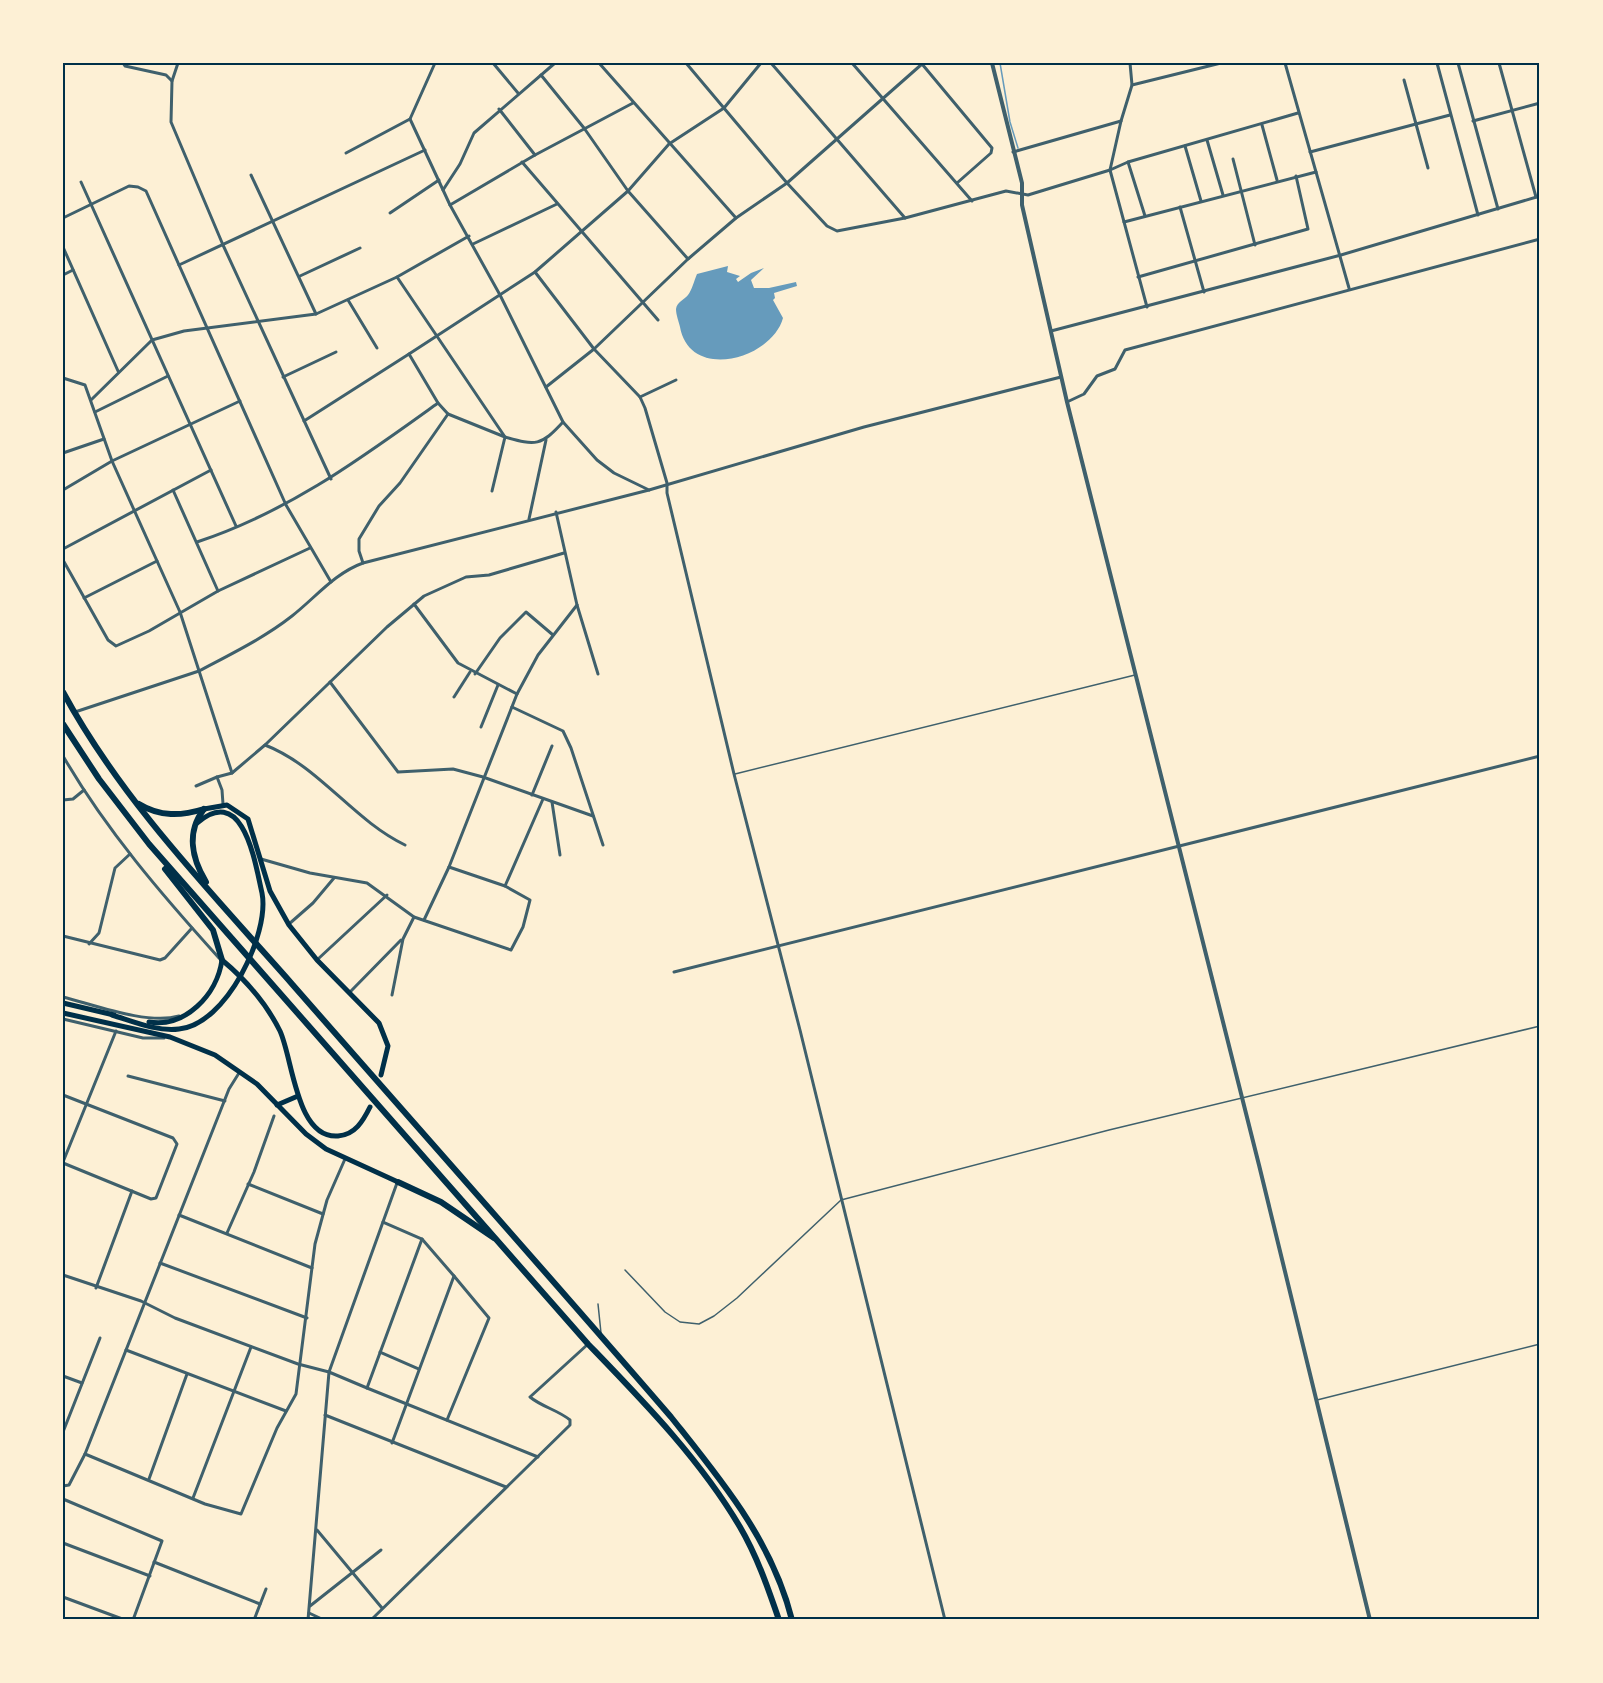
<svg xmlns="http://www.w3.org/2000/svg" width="1603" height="1683" font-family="Signika,sans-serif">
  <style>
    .water { fill: #669bbc }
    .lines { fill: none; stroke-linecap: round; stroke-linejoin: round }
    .stream { stroke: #669bbc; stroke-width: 1.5 }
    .service { stroke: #3f606c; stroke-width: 1.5 }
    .minor { stroke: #3f606c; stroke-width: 3 }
    .tertiary { stroke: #3f606c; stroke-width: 4 }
    .primary { stroke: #003049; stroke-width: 5 }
    .motorway { stroke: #003049; stroke-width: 6 }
    .neatline { fill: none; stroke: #003049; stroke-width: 2 }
  </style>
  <rect width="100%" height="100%" fill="#fdf0d5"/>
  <path class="water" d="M 728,266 L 727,272 L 740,276 L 736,279 L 738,282 L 751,273 L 764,268 L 751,280 L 754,288 L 769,288 L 796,282 L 797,286 L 774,293 L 775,298 L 773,300 L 783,318 C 772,359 690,382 680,327 C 679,322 676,315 676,309 C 677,302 684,300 688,295 C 692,290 694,281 697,274 Z"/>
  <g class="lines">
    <polyline class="stream" points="1000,63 1010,122 1018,148"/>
    <g class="service">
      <polyline points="735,774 1135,675"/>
      <polyline points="625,1270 665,1312 680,1322 699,1324 714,1316 737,1298 841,1200 1109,1130 1540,1026"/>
      <polyline points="598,1304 601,1333"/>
      <polyline points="1317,1400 1540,1344"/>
    </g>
    <g class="minor">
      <polyline points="123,63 125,66 166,75 172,81"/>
      <polyline points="178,63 172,81 171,122 223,245 331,479"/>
      <polyline points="493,63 518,93"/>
      <polyline points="599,63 736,218"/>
      <polyline points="686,63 787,183 827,226 837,231 905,218 1006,191 1028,195 1110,170 1128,162 1298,113"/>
      <polyline points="771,63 905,218"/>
      <polyline points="852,63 972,201"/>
      <polyline points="1130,63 1132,85 1121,121 1110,170 1147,307"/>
      <polyline points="1285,63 1349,288"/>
      <polyline points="1437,63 1478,215"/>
      <polyline points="1458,63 1498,209"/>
      <polyline points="1499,63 1536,197"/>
      <polyline points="1540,63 1540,64"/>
      <polyline points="922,64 992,148 991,153 957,183"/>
      <polyline points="541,75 584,128 628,191 688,259"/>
      <polyline points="1404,80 1428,168"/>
      <polyline points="1132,85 1221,63"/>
      <polyline points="499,109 535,155"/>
      <polyline points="410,119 450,205 500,295 563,422 597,460 614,473 649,490"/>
      <polyline points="1473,121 1540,103"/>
      <polyline points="1262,125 1277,180"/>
      <polyline points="1207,140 1223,195"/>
      <polyline points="1185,146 1201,201"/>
      <polyline points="1013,152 1121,121"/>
      <polyline points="1310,152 1450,115"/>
      <polyline points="346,153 410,119 435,63"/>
      <polyline points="1233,159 1255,245"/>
      <polyline points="522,162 658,320"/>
      <polyline points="1128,162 1145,216"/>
      <polyline points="251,175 316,314"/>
      <polyline points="81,182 236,526"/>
      <polyline points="443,190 460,164 474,133 555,63"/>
      <polyline points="450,205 535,155 633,103"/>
      <polyline points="1180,207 1204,292"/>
      <polyline points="390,213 439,180"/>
      <polyline points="65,217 129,186 138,187 146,191 286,505 331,582"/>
      <polyline points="1124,222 1316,172"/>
      <polyline points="473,244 557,204"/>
      <polyline points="63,247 118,371"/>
      <polyline points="179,265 425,150"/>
      <polyline points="535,272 594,349 640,397 645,408 667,483 667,493 734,774 800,1030 945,1620"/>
      <polyline points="63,275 73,270"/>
      <polyline points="300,276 360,248"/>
      <path d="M 397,277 L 505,437 C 536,446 541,446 563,422"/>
      <polyline points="1138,277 1308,229 1296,176"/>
      <polyline points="348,300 377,348"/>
      <polyline points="1051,331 1341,255 1540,196"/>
      <polyline points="409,354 535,272 628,191 669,144 724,108 761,63"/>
      <polyline points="283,377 336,352"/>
      <polyline points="63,378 85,385 112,461 180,612 232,773"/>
      <polyline points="546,387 594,349 688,259 736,218 787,183 922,64"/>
      <polyline points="640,397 676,380"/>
      <polyline points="91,400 152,340 184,331 316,314 397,277 469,236"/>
      <polyline points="1067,402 1084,394 1097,376 1115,369 1125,350 1540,239"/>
      <polyline points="95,412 168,376"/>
      <polyline points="448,414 505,437 492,491"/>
      <polyline points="63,453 104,439"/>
      <polyline points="63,490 112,461 240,401"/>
      <polyline points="173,490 218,591"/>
      <polyline points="556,512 577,605 598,674"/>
      <polyline points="529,519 546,440"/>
      <path d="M 197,542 C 290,511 360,459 438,403"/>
      <polyline points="63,549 211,470"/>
      <polyline points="63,560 108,640 116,646 149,631 218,591 310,548"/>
      <polyline points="363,563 649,490 864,427 1061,377"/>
      <polyline points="84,598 157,561"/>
      <polyline points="414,604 458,663 517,694"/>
      <polyline points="475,674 500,638 526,612 553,635"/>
      <polyline points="330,682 398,772 453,769 483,777 593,816"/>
      <polyline points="454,697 470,672"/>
      <polyline points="512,707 563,731 571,748 603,845"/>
      <path d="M 75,712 L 199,671 C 231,654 264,638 292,616 C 316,597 335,573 363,563 L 359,551 L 359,539 L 379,506 L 400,483 L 448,414 L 438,403 L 409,354 L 304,421"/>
      <polyline points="481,727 498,685"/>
      <path d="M 265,745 C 319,766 353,820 405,845"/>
      <path d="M 63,756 C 106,830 162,895 219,958"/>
      <polyline points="196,786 217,777"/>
      <polyline points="532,795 552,746"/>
      <polyline points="63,800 73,799 84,790"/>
      <polyline points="552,802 560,855"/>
      <polyline points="223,804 222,790 217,777 232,773 265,745 387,627 424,596 466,577 489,575 564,553"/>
      <polyline points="261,859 310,873 367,883 414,917 511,950 523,927 530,900 505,886 449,867"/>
      <polyline points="505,886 543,799"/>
      <polyline points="424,920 449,867 517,694 538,655 577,605"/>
      <polyline points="289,924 313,903 334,878"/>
      <polyline points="63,936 160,960 165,958 192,928"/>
      <polyline points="89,944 99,933 115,868 130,854"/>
      <polyline points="318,959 387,895"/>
      <polyline points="674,972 1540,756"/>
      <polyline points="351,991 401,940"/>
      <polyline points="392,995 403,939 414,917"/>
      <path d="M 63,997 C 95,1005 147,1025 179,1016"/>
      <polyline points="63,1019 143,1038 164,1038"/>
      <polyline points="128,1076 225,1101"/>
      <polyline points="63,1095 173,1138 177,1144 156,1198 151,1199 63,1163"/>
      <polyline points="63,1162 116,1031"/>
      <polyline points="248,1184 323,1214"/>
      <polyline points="179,1215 312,1268"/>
      <polyline points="383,1222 422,1239 454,1276"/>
      <polyline points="227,1233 254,1172 274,1116"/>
      <polyline points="422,1239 367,1388 538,1457"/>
      <polyline points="160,1263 307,1318"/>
      <polyline points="63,1275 141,1301 175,1318 298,1364 329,1372 397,1183"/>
      <polyline points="96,1288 132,1191"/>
      <polyline points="126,1350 286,1411"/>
      <polyline points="380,1352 419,1369"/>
      <polyline points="63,1376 82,1383"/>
      <polyline points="325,1415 506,1487"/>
      <polyline points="63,1432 100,1338"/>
      <polyline points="392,1443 454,1276 489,1318 447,1420"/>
      <polyline points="85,1454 205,1504 241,1514 277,1428 296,1394 315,1244 327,1200 345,1159"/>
      <polyline points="149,1479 187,1374"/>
      <polyline points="63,1486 69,1485 85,1454 229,1089 239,1073"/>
      <polyline points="193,1498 251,1347"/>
      <polyline points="63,1499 162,1541 133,1620"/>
      <polyline points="317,1530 382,1608"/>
      <polyline points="63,1543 150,1576"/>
      <polyline points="154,1562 260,1604"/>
      <polyline points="63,1597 125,1620"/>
      <polyline points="310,1606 381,1550"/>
      <polyline points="309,1613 324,1620"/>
      <polyline points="254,1620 266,1589"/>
      <polyline points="308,1620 329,1372 367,1388"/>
      <path d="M 371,1620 L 570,1425 L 570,1420 C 558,1410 542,1407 530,1397 L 587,1345"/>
    </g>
    <polyline class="tertiary" points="992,63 1022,183 1022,205 1067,402 1259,1165 1370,1620"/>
    <g class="primary">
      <polyline points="204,809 227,805 248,819 270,891 289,925 317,960 379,1023 388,1046 381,1075"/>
      <path d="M 222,960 C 246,980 266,1003 280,1031 C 293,1059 296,1139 338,1136 C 355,1135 363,1121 370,1107"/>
      <polyline points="63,1003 114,1015"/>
      <polyline points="63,1013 170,1037 215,1055 257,1084 306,1134 326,1149 398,1182"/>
      <path d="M 112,1015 C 132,1021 157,1032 179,1029 C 226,1025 270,934 262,893 C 255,863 244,783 197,823"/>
      <path d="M 149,1022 C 185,1028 217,995 222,960"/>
      <polyline points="277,1105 298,1096"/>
    </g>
    <g class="motorway">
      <path d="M 63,692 C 122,801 211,892 292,984 C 418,1128 546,1272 671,1417 C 721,1480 772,1540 792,1620"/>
      <path d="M 63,724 L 99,779 L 149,844 L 588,1344 C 642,1400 700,1459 740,1527 C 757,1556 768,1588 779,1620"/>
      <path d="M 139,804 C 160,817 181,816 204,809"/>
      <path d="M 204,809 C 186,832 192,859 206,882"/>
      <polyline points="165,869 213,930 222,960"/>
      <polyline points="398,1182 441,1202 494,1238"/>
    </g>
  </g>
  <rect width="1603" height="1683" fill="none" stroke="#fdf0d5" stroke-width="129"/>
  <rect x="64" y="64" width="1474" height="1554" class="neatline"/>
</svg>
